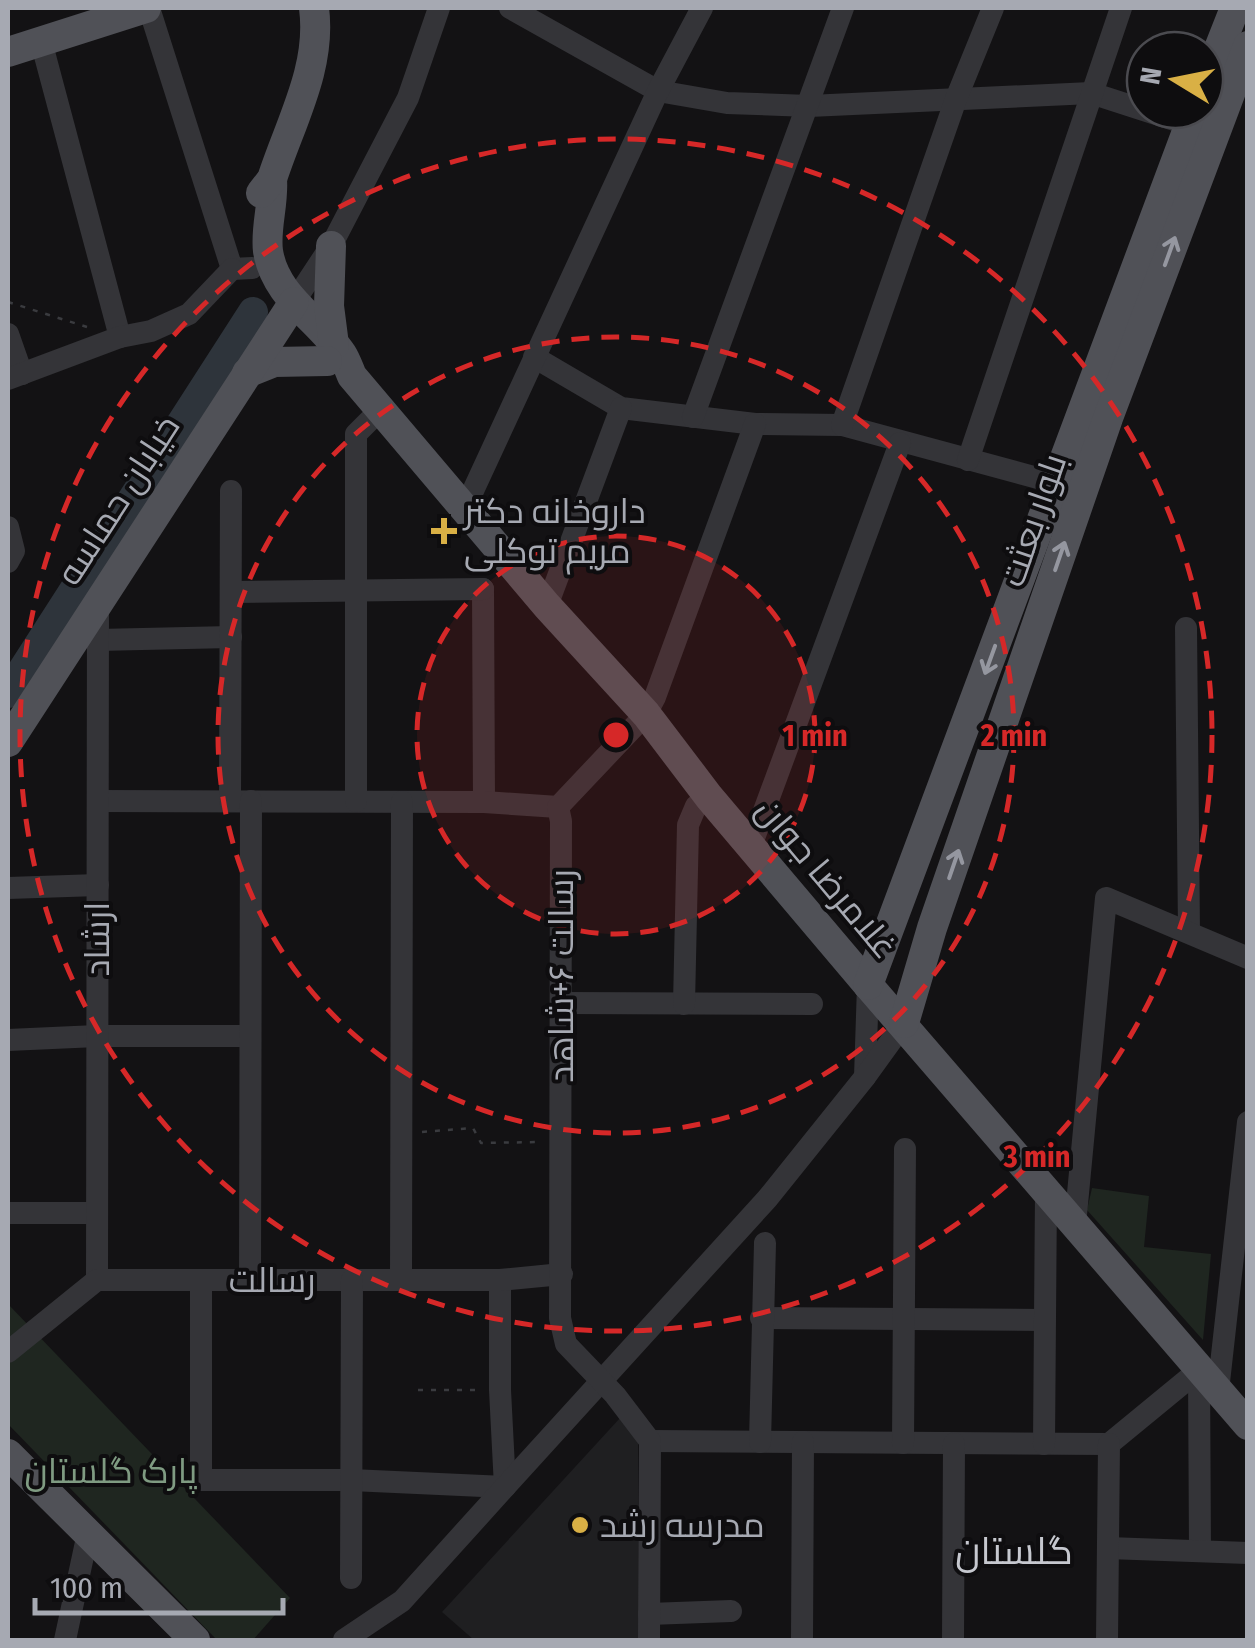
<svg xmlns="http://www.w3.org/2000/svg" width="1255" height="1648" font-family="'Fira Sans Condensed',Cairo,sans-serif">
  <style>
    .built { fill: #1f1f21 }
    .green { fill: #1f2620 }
    .lines { fill: none; stroke-linecap: round; stroke-linejoin: round }
    .river { stroke: #2e343b; stroke-width: 30 }
    .path { stroke: #3a3b3f; stroke-width: 2.5; stroke-dasharray: 5 8; stroke-linecap: butt }
    .minor { stroke: #343438; stroke-width: 22 }
    .major { stroke: #505157; stroke-width: 30 }
    .oneway { stroke: #9597a0 }
    .ring { fill: none; stroke: #d62828; stroke-width: 5; stroke-dasharray: 18 12 }
    .poi-dot { fill: #d9b045; stroke: #0e0d0f; stroke-width: 4 }
    .labels { text-anchor: middle; dominant-baseline: central; stroke-width: 8; stroke-linejoin: round; paint-order: stroke }
    .street-label { font-size: 35px; fill: #a6a9b2; stroke: #0e0d0f }
    .poi-label { font-size: 35px; fill: #a6a9b2; stroke: #0e0d0f; text-anchor: start }
    .park-label { font-size: 35px; fill: #7f9b82; stroke: #0e0d0f }
    .neighbourhood-label { font-size: 38px; fill: #c6c8cf; stroke: #0e0d0f }
    .centre { fill: #d62828; stroke: #0e0d0f; stroke-width: 5 }
    .ring-label { font-size: 30px; text-anchor: middle; font-weight: bold; fill: #d62828; stroke: #0e0d0f; stroke-width: 8; stroke-linejoin: round; paint-order: stroke }
  </style>
  <rect width="100%" height="100%" fill="#131214"/>
  <polygon class="built" points="620,1418 638,1438 639,1640 474,1640 442,1612"/>
  <g class="green">
    <polygon points="1092,1188 1149,1196 1144,1247 1211,1254 1203,1340 1087,1210"/>
    <polygon points="8,1304 290,1598 253,1640 217,1640 8,1424"/>
  </g>
  <g class="lines">
    <polyline class="river" points="8,693 253,312"/>
    <g class="path">
      <polyline points="8,302 87,327"/>
      <polyline points="422,1132 473,1128 481,1143 541,1142"/>
      <polyline points="418,1390 482,1390"/>
    </g>
    <g class="minor">
      <polyline points="149,8 232,269 252,268"/>
      <polyline points="510,8 658,91 727,103 809,106 1091,93 1190,125"/>
      <polyline points="41,41 120,337"/>
      <polyline points="294,302 331,246 408,98 439,8"/>
      <polyline points="8,334 22,374"/>
      <polyline points="534,357 621,408 755,424 842,425 1056,483"/>
      <polyline points="8,379 120,337 151,331 189,314 232,269"/>
      <polyline points="693,417 843,8"/>
      <polyline points="842,425 956,99 993,8"/>
      <polyline points="968,460 1121,8"/>
      <polyline points="465,508 658,91 702,8"/>
      <polyline points="8,527 14,551 8,562"/>
      <polyline points="483,589 484,802"/>
      <polyline points="231,592 483,589"/>
      <polyline points="547,606 621,408"/>
      <polyline points="1186,628 1189,932"/>
      <polyline points="98,640 231,637"/>
      <polyline points="98,801 484,802 558,807"/>
      <polyline points="230,801 231,491"/>
      <polyline points="356,801 356,434 381,409"/>
      <polyline points="751,846 900,443"/>
      <polyline points="8,888 98,885"/>
      <polyline points="561,1003 812,1004"/>
      <polyline points="684,1004 688,825 696,806 709,797"/>
      <polyline points="8,1040 97,1036 250,1036"/>
      <polyline points="865,1077 868,985"/>
      <polyline points="8,1213 97,1213"/>
      <polyline points="1075,1225 1106,898 1248,958"/>
      <polyline points="97,1280 98,603"/>
      <polyline points="201,1280 201,1480 351,1480 505,1487 500,1390 500,1280"/>
      <polyline points="250,1280 251,801"/>
      <polyline points="401,1280 402,802"/>
      <polyline points="761,1318 1045,1320"/>
      <polyline points="8,1352 97,1280 500,1280 562,1274"/>
      <polyline points="1199,1370 1200,1551"/>
      <polyline points="1218,1391 1248,1122"/>
      <polyline points="650,1441 1109,1444"/>
      <polyline points="760,1442 765,1243"/>
      <polyline points="903,1443 905,1149"/>
      <polyline points="1044,1444 1046,1192"/>
      <polyline points="1109,1444 1199,1370"/>
      <polyline points="1108,1548 1248,1553"/>
      <polyline points="351,1578 352,1280"/>
      <polyline points="649,1614 731,1611"/>
      <polyline points="65,1640 88,1533"/>
      <polyline points="344,1640 402,1601 505,1487 767,1199 865,1077 904,1023"/>
      <polyline points="649,1640 650,1441 615,1395 566,1344 560,1318 561,821 558,807 646,714 655,697 755,424"/>
      <polyline points="802,1640 803,1442"/>
      <polyline points="953,1640 954,1444"/>
      <polyline points="1107,1640 1109,1444"/>
    </g>
    <g class="major">
      <polyline points="8,52 146,8"/>
      <polyline points="1205,84 1235,8"/>
      <path d="M 272,179 C 274,203 265,228 268,251 C 275,297 318,318 342,354 C 346,360 349,369 352,376 L 547,606 L 646,714 L 709,797 L 868,985 L 1248,1425"/>
      <path d="M 261,193 L 272,179 C 290,123 322,68 314,8"/>
      <polyline points="331,246 329,306 334,345"/>
      <polyline points="247,373 274,362 327,361"/>
      <polyline points="8,742 294,302"/>
      <polyline points="868,985 1195,110"/>
      <polyline points="904,1023 932,928 1108,418 1248,46"/>
      <polyline points="8,1454 195,1640"/>
    </g>
  </g>
  <defs><path id="oneway-shaft" d="M-6 0H5M1.5-3L5.5 0L1.5 3" fill="none" stroke-width="1.6" stroke-linecap="round" stroke-linejoin="round" transform="scale(2.5)"/></defs>
  <g class="oneway">
    <use href="#oneway-shaft" transform="translate(1170 251) rotate(-70)"/>
    <use href="#oneway-shaft" transform="translate(1060 556) rotate(-71)"/>
    <use href="#oneway-shaft" transform="translate(990 660) rotate(110)"/>
    <use href="#oneway-shaft" transform="translate(954 864) rotate(-71)"/>
  </g>
  <circle cx="616" cy="735" r="199" fill="#d62828" fill-opacity=".12"/>
  <g class="ring">
    <circle cx="616" cy="735" r="199"/>
    <circle cx="616" cy="735" r="398"/>
    <circle cx="616" cy="735" r="596"/>
  </g>
  <g class="poi-dot">
    <path d="M439 516h10v10h10v10h-10v10h-10v-10h-10v-10h10z"/>
    <circle cx="580" cy="1525" r="10"/>
  </g>
  <g class="labels">
    <g class="street-label">
      <text transform="translate(118 500) rotate(-57)">خیابان حماسه</text>
      <text transform="translate(1033 520) rotate(-71)">بلوار بعثت</text>
      <text transform="translate(827 878) rotate(50)">غلامرضا جوان</text>
      <text transform="translate(97 939) rotate(-90)">ارشاد</text>
      <text transform="translate(561 976) rotate(-90)">رسالت ۶+شاهد</text>
      <text x="272" y="1280">رسالت</text>
    </g>
    <g class="poi-label">
      <text x="464" y="511">داروخانه دکتر<tspan x="464" dy="40">مریم توکلی</tspan></text>
      <text x="600" y="1525">مدرسه رشد</text>
    </g>
    <g class="park-label">
      <text x="111" y="1471">پارک گلستان</text>
    </g>
    <g class="neighbourhood-label">
      <text x="1014" y="1551">گلستان</text>
    </g>
  </g>
  <circle cx="616" cy="735" r="15" class="centre"/>
  <g class="ring-label">
    <text x="815" y="746">1 min</text>
    <text x="1014" y="746">2 min</text>
    <text x="1037" y="1167">3 min</text>
  </g>
  <rect width="1255" height="1648" fill="none" stroke="#a6a9b2" stroke-width="20"/>
  <g transform="translate(1175 80) rotate(280)"><circle r="48" fill="#0e0d0f" stroke="#4b4b50" stroke-width="2.5"/>
  <path d="M0-8L18 38L0 25L-18 38Z" fill="#d9b045"/>
  <text y="-15" font-size="28" font-weight="bold" text-anchor="middle" fill="#a6a9b2">N</text>
  </g>
  <path d="M35 1598v15h248v-15" fill="none" stroke="#a6a9b2" stroke-width="5"/>
  <text x="50" y="1598" font-size="30" fill="#a6a9b2" stroke="#0e0d0f" stroke-width="8" paint-order="stroke">100 m</text>
</svg>
